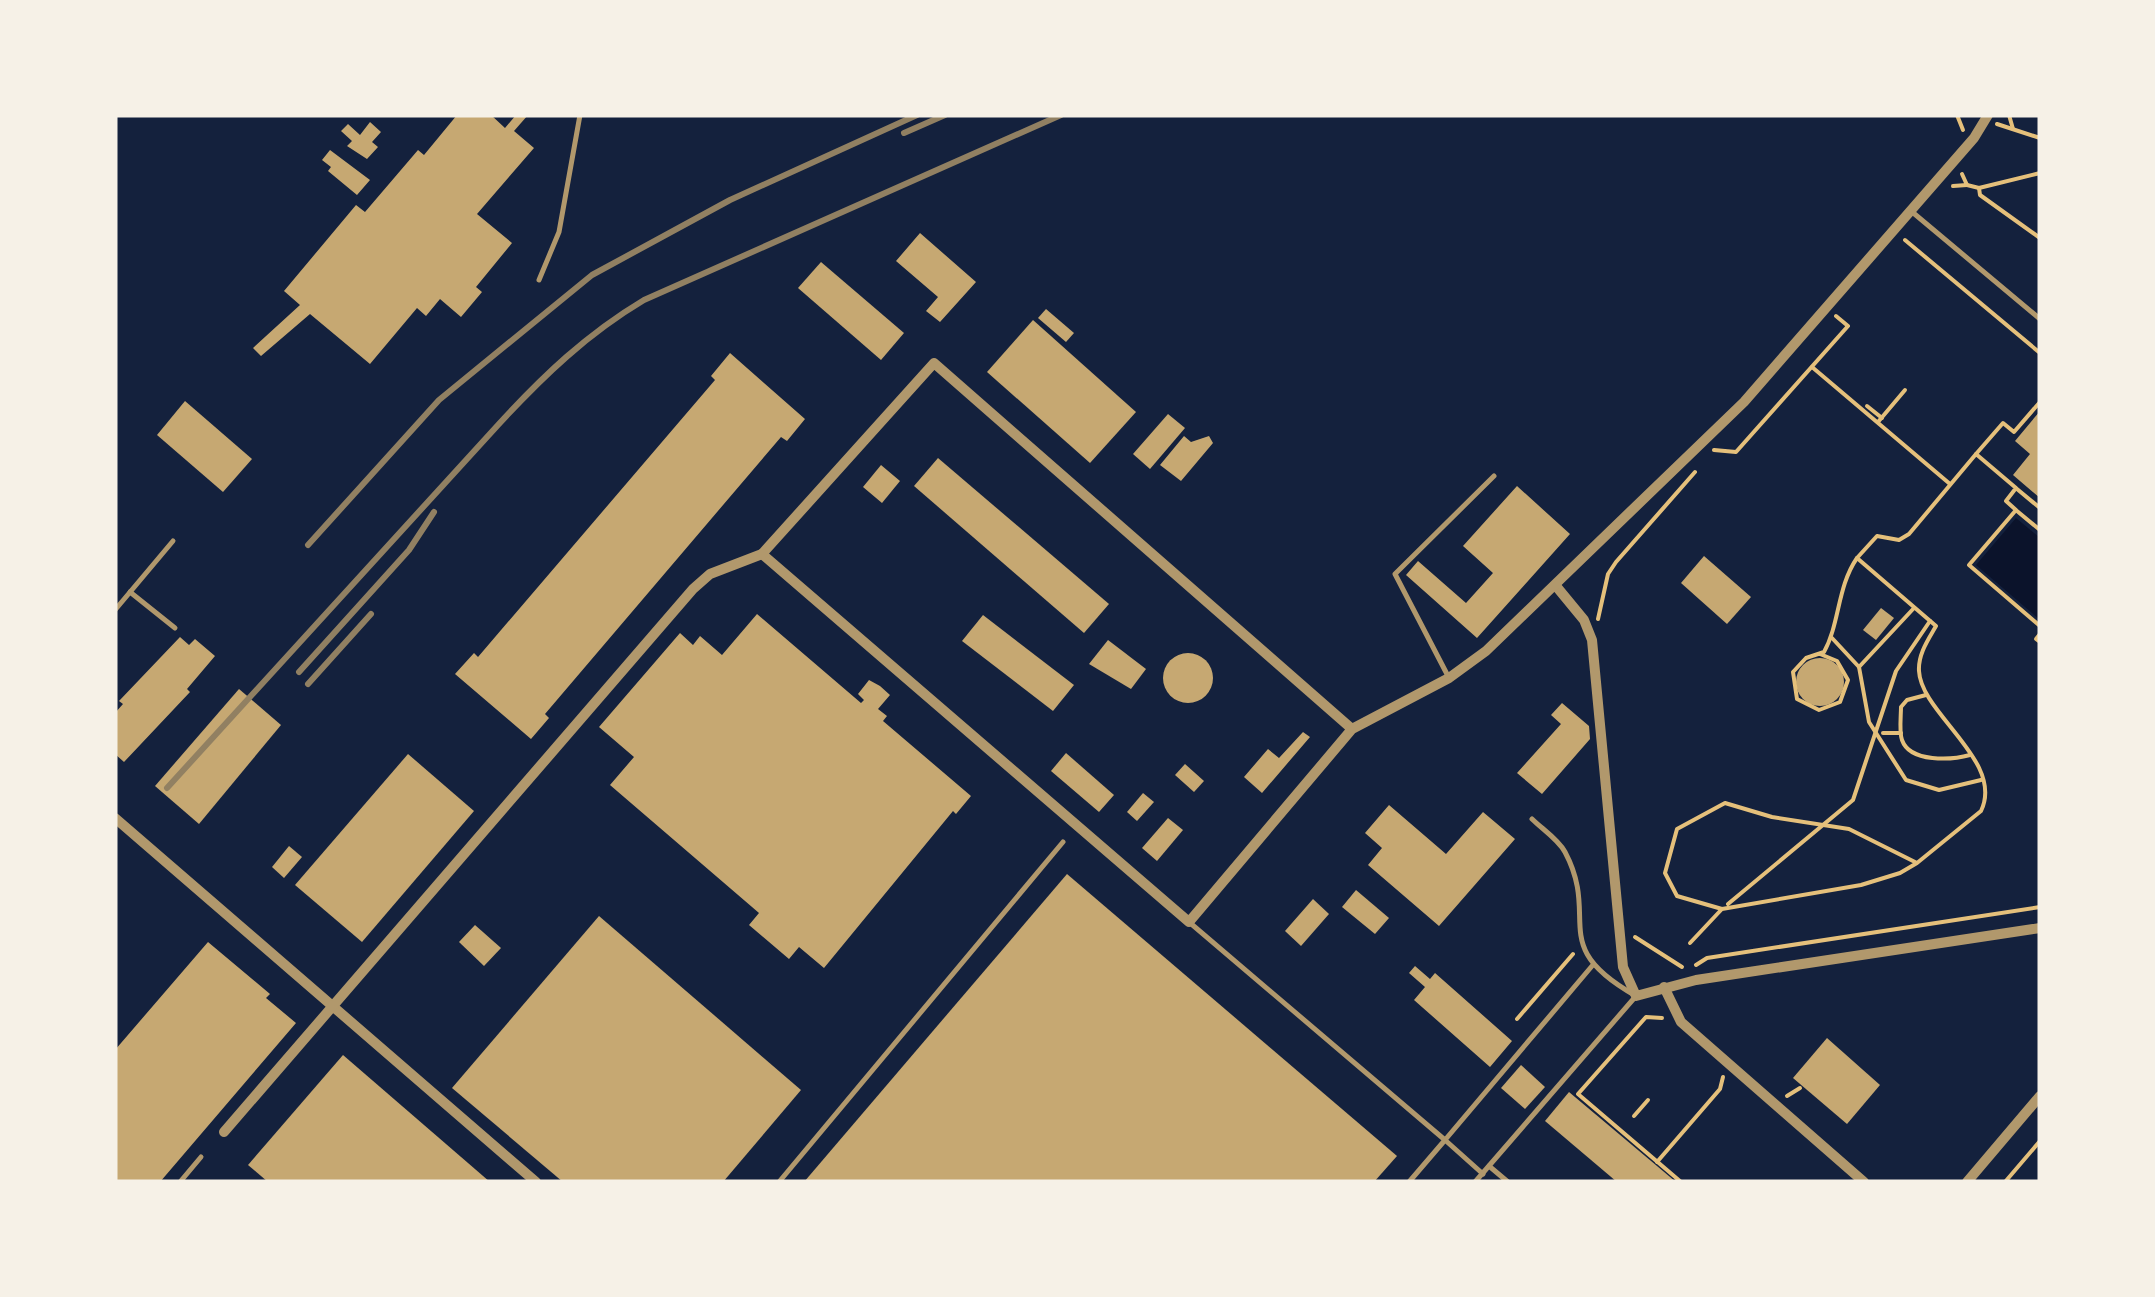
<svg xmlns="http://www.w3.org/2000/svg" width="2155" height="1297" font-family="'PT Serif',serif">
  <style>
    .water { fill: #0b132b }
    .building { fill: #c6a872 }
    .lines { fill: none; stroke-linecap: round; stroke-linejoin: round }
    .path { stroke: #e5c07b; stroke-width: 4 }
    .service { stroke: #b1986c; stroke-width: 5 }
    .minor { stroke: #b1986c; stroke-width: 10 }
    .rail { stroke: #918062; stroke-width: 6 }
  </style>
  <rect width="100%" height="100%" fill="#14213d"/>
  <polygon class="water" points="2016,518 2040,538 2040,620 1976,565"/>
  <g class="building">
    <polygon points="457,115 491,115 505,128 516,115 528,115 514,131 534,148 477,214 512,243 476,287 482,292 461,317 440,299 426,316 417,308 370,364 310,314 261,356 253,348 300,305 284,291 356,205 365,212 418,150 424,155"/>
    <polygon points="370,122 381,132 372,142 378,147 367,159 347,146 352,141 341,131 348,124 360,135"/>
    <polygon points="330,150 370,180 357,195 328,171 331,167 322,160"/>
    <polygon points="920,233 976,282 940,322 926,311 938,297 896,261"/>
    <polygon points="821,262 904,333 881,360 798,288"/>
    <polygon points="1046,309 1074,333 1066,342 1038,318"/>
    <polygon points="1033,320 1136,412 1090,463 987,372"/>
    <polygon points="730,353 805,419 787,441 781,437 545,714 549,718 531,739 455,674 474,653 478,657 715,380 711,376"/>
    <polygon points="185,401 252,459 223,492 157,435"/>
    <polygon points="2040,411 2040,498 2013,475 2030,454 2015,441"/>
    <polygon points="1168,414 1185,428 1150,469 1133,454"/>
    <polygon points="1184,436 1191,442 1209,436 1213,443 1181,481 1160,465"/>
    <polygon points="938,458 1109,604 1084,633 914,486"/>
    <polygon points="881,465 900,481 882,503 863,487"/>
    <polygon points="1517,486 1570,534 1477,638 1406,575 1418,561 1466,603 1493,573 1463,546"/>
    <polygon points="1704,556 1751,597 1727,624 1681,583"/>
    <polygon points="1881,608 1894,618 1876,640 1863,630"/>
    <polygon points="757,614 861,703 864,700 858,694 869,680 880,686 890,695 878,709 887,716 883,721 971,796 956,814 953,811 824,968 799,947 789,959 749,925 759,913 610,785 634,757 599,727 680,633 693,645 700,636 722,655"/>
    <polygon points="983,615 1074,685 1053,711 962,641"/>
    <polygon points="180,637 189,645 195,639 215,656 187,689 190,692 124,762 115,754 115,713 123,704 119,701"/>
    <polygon points="1108,640 1146,669 1131,689 1089,664"/>
    <circle cx="1188" cy="678" r="25"/>
    <circle cx="1820" cy="682" r="24"/>
    <polygon points="239,689 281,725 199,824 155,786"/>
    <polygon points="1562,703 1589,726 1590,739 1542,794 1517,773 1561,724 1551,715"/>
    <polygon points="1303,732 1310,737 1262,793 1244,777 1268,749 1279,758"/>
    <polygon points="1066,753 1114,795 1099,812 1051,771"/>
    <polygon points="408,754 474,811 362,942 295,885"/>
    <polygon points="1185,764 1204,781 1194,792 1175,775"/>
    <polygon points="1143,793 1154,802 1137,821 1127,812"/>
    <polygon points="1389,805 1446,854 1483,812 1515,839 1439,926 1368,865 1382,848 1365,833"/>
    <polygon points="1168,818 1183,830 1157,861 1142,848"/>
    <polygon points="289,846 302,857 284,878 272,867"/>
    <polygon points="1067,874 1397,1156 1374,1182 804,1182"/>
    <polygon points="1356,890 1389,918 1375,934 1342,907"/>
    <polygon points="1313,899 1329,914 1301,946 1285,931"/>
    <polygon points="599,916 801,1090 723,1182 563,1182 452,1088"/>
    <polygon points="475,925 501,948 484,966 459,942"/>
    <polygon points="208,942 270,994 266,998 296,1023 160,1182 115,1182 115,1050"/>
    <polygon points="1415,966 1430,979 1435,973 1512,1041 1490,1067 1414,1000 1425,987 1409,973"/>
    <polygon points="1827,1038 1880,1085 1847,1124 1793,1078"/>
    <polygon points="343,1055 490,1182 268,1182 248,1165"/>
    <polygon points="1521,1065 1545,1087 1525,1109 1501,1088"/>
    <polygon points="1569,1092 1676,1182 1617,1182 1545,1121"/>
  </g>
  <g class="lines">
    <g class="path">
      <polyline points="1957,115 1963,130"/>
      <polyline points="2009,115 2013,129"/>
      <polyline points="1997,124 2040,138"/>
      <polyline points="1967,185 1979,188 2040,173"/>
      <polyline points="1953,186 1967,185 1962,174"/>
      <polyline points="1979,188 1980,195 2040,238"/>
      <polyline points="1905,240 2040,353"/>
      <polyline points="1812,367 1950,484"/>
      <polyline points="1867,406 1882,418"/>
      <polyline points="1878,422 1905,390"/>
      <polyline points="1714,450 1736,452 1848,326 1836,316"/>
      <polyline points="1976,454 2003,423 2014,432 2040,402"/>
      <polyline points="2017,489 2040,508"/>
      <polyline points="2017,511 2040,530"/>
      <polyline points="1598,619 1608,574 1616,562 1695,472"/>
      <polyline points="2040,634 2036,639 2040,642"/>
      <polyline points="1832,638 1859,667 1869,722 1906,780 1939,790 1981,780"/>
      <path d="M 1820,654 L 1837,661 L 1848,680 L 1840,702 L 1819,710 L 1797,699 L 1793,672 L 1806,658 L 1824,652 C 1840,623 1837,587 1857,558"/>
      <polyline points="1859,667 1914,608"/>
      <path d="M 1926,695 L 1907,700 L 1901,707 C 1901,716 1899,732 1902,740 C 1910,763 1952,760 1970,755"/>
      <polyline points="1883,733 1901,733"/>
      <path d="M 1917,863 L 1900,873 L 1861,885 L 1722,909 L 1677,896 L 1665,873 L 1677,829 L 1725,803 L 1772,817 L 1849,829 L 1917,863 L 1981,811 C 2005,761 1921,714 1919,671 C 1918,654 1928,640 1936,626 L 1857,558 L 1877,536 L 1899,540 L 1909,534 L 1976,454 L 2016,488 L 2006,501 L 2016,510 L 1969,565 L 2040,626"/>
      <polyline points="1728,904 1853,800 1896,671 1930,621"/>
      <polyline points="1635,937 1682,967"/>
      <polyline points="1690,943 1721,910"/>
      <polyline points="1696,965 1707,958 2040,907"/>
      <polyline points="1662,1018 1646,1017 1578,1094 1681,1182"/>
      <polyline points="1517,1019 1573,954"/>
      <polyline points="1787,1096 1800,1088"/>
      <polyline points="1634,1116 1648,1100"/>
      <polyline points="1657,1162 1720,1089 1723,1077"/>
      <polyline points="2005,1182 2040,1141"/>
    </g>
    <g class="service">
      <polyline points="1911,211 2040,319"/>
      <polyline points="539,280 559,232 580,115"/>
      <polyline points="130,592 175,628"/>
      <polyline points="115,610 173,541"/>
      <polyline points="1449,678 1395,574 1494,476"/>
      <polyline points="1189,922 1445,1140 1409,1182"/>
      <polyline points="1489,1166 1508,1182"/>
      <polyline points="1483,1174 1445,1140 1592,966"/>
      <polyline points="180,1182 201,1157"/>
      <polyline points="779,1182 1063,842"/>
      <path d="M 1475,1182 L 1636,996 C 1546,945 1601,920 1565,852 C 1558,839 1542,829 1532,819"/>
    </g>
    <g class="minor">
      <polyline points="1556,586 1584,620 1592,640 1623,967 1636,996 1696,980 2040,928"/>
      <polyline points="1352,729 934,363 762,554 1189,922 1352,729 1449,678 1486,651 1744,402 1974,138 1988,115"/>
      <polyline points="115,818 536,1182"/>
      <polyline points="1664,987 1681,1022 1864,1182"/>
      <polyline points="224,1132 693,589 710,574 762,554"/>
      <polyline points="1967,1182 2040,1096"/>
    </g>
    <g class="rail">
      <polyline points="904,133 945,115"/>
      <polyline points="308,545 439,400 592,275 730,200 917,115"/>
      <polyline points="299,672 409,550 434,512"/>
      <polyline points="308,684 371,614"/>
      <path d="M 167,788 L 498,425 C 543,376 587,334 644,300 L 1061,115"/>
    </g>
  </g>
  <rect width="2155" height="1297" fill="none" stroke="#f6f1e7" stroke-width="235"/>
</svg>
